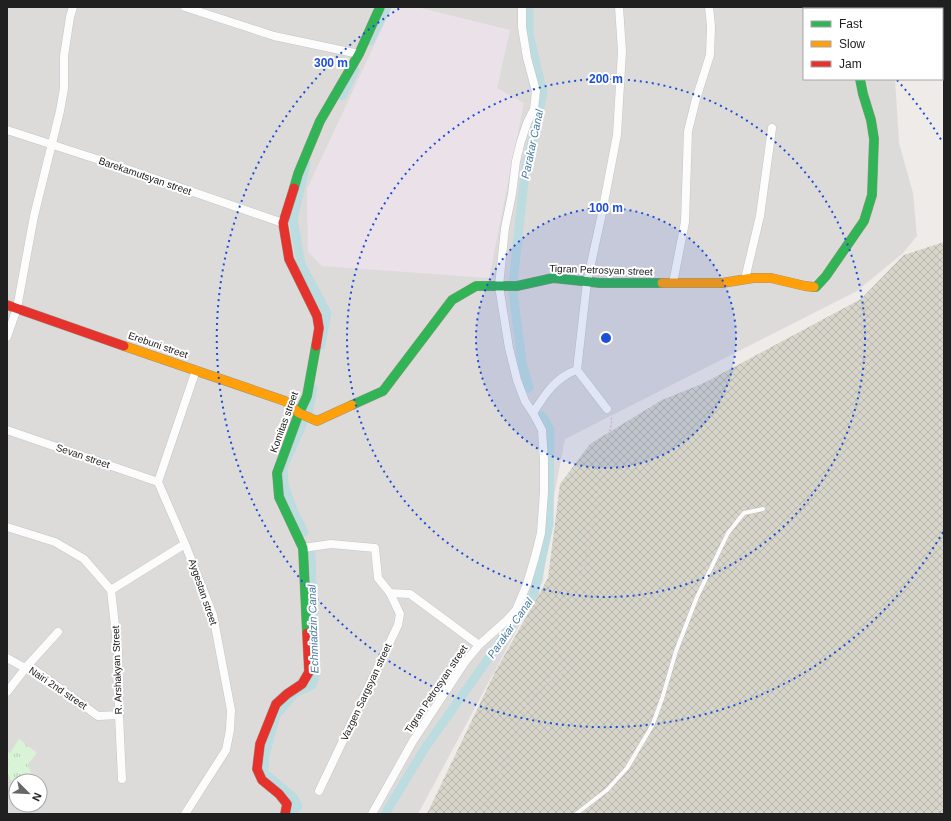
<svg xmlns="http://www.w3.org/2000/svg" width="951" height="821" font-family="Arial,sans-serif">
  <style>
    .residential { fill: #dddbda; fill-rule: evenodd }
    .industrial { fill: #ebe1e8 }
    .construction { fill: url(#construction-cross-hatch) }
    .park { fill: url(#park-tufts) }
    .lines { fill: none; stroke-linecap: round; stroke-linejoin: round }
    .canal { stroke: #bddce0; stroke-width: 9 }
    .lane-casing { stroke: #c5c4c3; stroke-width: 5 }
    .street-casing { stroke: #c5c4c3; stroke-width: 9 }
    .fast-casing { stroke: #989780; stroke-width: 10 }
    .slow-casing { stroke: #989780; stroke-width: 10 }
    .jam-casing { stroke: #989780; stroke-width: 10 }
    .path { stroke: #d7c8c7; stroke-width: 1.5; stroke-dasharray: 2 2; stroke-linecap: butt }
    .lane { stroke: #fcfcfc; stroke-width: 4 }
    .street { stroke: #fcfcfc; stroke-width: 8 }
    .fast { stroke: #30b455; stroke-width: 9 }
    .slow { stroke: #ff9f0a; stroke-width: 9 }
    .jam { stroke: #e5322d; stroke-width: 9 }
    .ring { fill: none; stroke: #1d4ed8; stroke-width: 2; stroke-dasharray: 2 4 }
    .labels { text-anchor: middle; dominant-baseline: central; stroke-width: 4; stroke-linejoin: round; paint-order: stroke }
    .street-label { font-size: 10px; fill: #202020; stroke: #fff }
    .water-label { font-size: 11px; font-style: italic; fill: #477b9f; stroke: #fff }
    .centre { fill: #1d4ed8; stroke: #fff; stroke-width: 2 }
    .ring-label { font-size: 12px; text-anchor: middle; font-weight: bold; fill: #1d4ed8; stroke: #fff; stroke-width: 4; stroke-linejoin: round; paint-order: stroke }
  </style>
  <defs>
    <pattern id="construction-cross-hatch" width="8" height="8" patternUnits="userSpaceOnUse"><rect width="8" height="8" fill="#d7d5ca"/><path d="M0 0l8 8M0 8l8-8" fill="none" stroke="#b8b7ad"/></pattern>
    <pattern id="park-tufts" width="24" height="20" patternUnits="userSpaceOnUse"><rect width="24" height="20" fill="#d8f3d5"/><path d="M3 7l-1-3M5 7V3M7 7l1-3M15 17l-1-3M17 17v-4M19 17l1-3" fill="none" stroke="#b9d0b7"/></pattern>
  </defs>
  <rect width="100%" height="100%" fill="#eeebe8"/>
  <path class="residential" d="M 7,7 L 885,7 L 886,9 L 804,9 L 804,79 L 895,79 L 899,143 L 913,193 L 917,236 L 903,253 L 857,291 L 565,439 L 551,512 L 543,581 L 418,814 L 7,814 ZM 16,781 L 40,781 L 40,805 L 16,805 Z"/>
  <polygon class="industrial" points="392,7 417,7 510,30 497,88 524,103 489,278 322,266 308,252 307,189"/>
  <polygon class="construction" points="944,242 944,814 427,814 495,672 548,578 560,484 590,444 662,400 704,383 861,299 904,255"/>
  <polygon class="park" points="19,739 37,753 28,764 34,781 16,781 16,784 12,784 9,775 7,774 7,751 10,753"/>
  <g class="lines">
    <g class="canal">
      <polyline points="370,41 387,7"/>
      <polyline points="342,96 355,70"/>
      <polyline points="306,164 293,219 301,264 327,313 321,345"/>
      <polyline points="513,283 525,172 543,93 529,34 529,7"/>
      <polyline points="513,292 522,363 529,388"/>
      <polyline points="309,410 313,389"/>
      <polyline points="303,423 283,467 284,485 295,515 304,532"/>
      <polyline points="292,814 298,806 293,797 264,773 265,755 276,715 295,693 312,685 315,677 311,552"/>
      <polyline points="385,814 425,748 534,594 549,525 550,430 542,416"/>
    </g>
    <defs>
      <polyline id="lane" points="576,814 607,790 627,768 652,726 662,699 676,651 697,597 728,533 744,513 763,509"/>
      <g id="street">
        <polyline points="185,7 274,36 359,54"/>
        <polyline points="855,7 855,9"/>
        <polyline points="7,130 118,166 283,223"/>
        <polyline points="745,279 760,216 772,128"/>
        <polyline points="673,283 685,222 688,131 696,99 710,55 711,26 709,7"/>
        <polyline points="7,337 17,308 34,216 60,111 64,88 64,56 70,17 73,7"/>
        <polyline points="607,409 577,370 587,282 601,218 617,135 622,51 619,7"/>
        <path d="M 533,413 C 542,399 551,384 566,375 C 569,373 574,371 577,370"/>
        <polyline points="7,430 158,482"/>
        <polyline points="7,527 55,542 84,559 111,590 118,653 119,715 122,779"/>
        <polyline points="303,548 331,544 375,548 378,578 390,593 410,594 479,645"/>
        <polyline points="111,590 185,544"/>
        <polyline points="7,658 25,668"/>
        <polyline points="28,665 58,632"/>
        <polyline points="7,692 28,665 98,716 119,715"/>
        <polyline points="319,791 398,625 400,614 390,593"/>
        <polyline points="185,814 226,750 230,730 231,710 213,615 185,544 158,482 196,370"/>
        <polyline points="372,814 413,741 465,662 479,645 507,620 516,610 527,584 535,557 541,533 544,492 544,460 542,430 533,413 525,401 517,380 509,348 499,286 505,228 512,194 516,161 521,141 527,123 534,109 536,91 527,58 522,27 522,7"/>
      </g>
      <g id="fast">
        <polyline points="294,188 298,174 320,121 359,54 380,7"/>
        <polyline points="814,287 816,287 826,276 864,221 872,195 874,139 871,120 863,94 860,79"/>
        <polyline points="352,405 383,391 452,300 476,286 517,286 553,278 600,283 662,283"/>
        <polyline points="307,633 303,548 279,497 277,473 299,413 307,396 316,346"/>
      </g>
      <g id="slow">
        <polyline points="662,283 722,283 753,278 771,278 805,286 814,287"/>
        <polyline points="124,346 285,401 299,413 317,421 352,405"/>
      </g>
      <g id="jam">
        <polyline points="294,188 283,223 289,259 317,316 319,328 316,346"/>
        <polyline points="7,305 124,346"/>
        <polyline points="285,814 287,804 279,794 262,780 257,769 260,744 276,704 287,694 302,684 309,672 307,633"/>
      </g>
    </defs>
    <use href="#lane" class="lane-casing"/>
    <use href="#street" class="street-casing"/>
    <use href="#fast" class="fast-casing"/>
    <use href="#slow" class="slow-casing"/>
    <use href="#jam" class="jam-casing"/>
    <polyline class="path" points="486,814 490,788 509,757 528,701 563,670 554,630 556,610 575,590 584,566 612,420 610,416"/>
    <use href="#lane" class="lane"/>
    <use href="#street" class="street"/>
    <use href="#fast" class="fast"/>
    <use href="#slow" class="slow"/>
    <use href="#jam" class="jam"/>
  </g>
  <circle cx="606" cy="338" r="130" fill="#1d4ed8" fill-opacity=".12"/>
  <g class="ring">
    <circle cx="606" cy="338" r="130"/>
    <circle cx="606" cy="338" r="259"/>
    <path d="M943 532A389 389 0 1 1 400 8M897 80A389 389 0 0 1 943 143"/>
  </g>
  <g class="labels">
    <g class="street-label">
      <text transform="translate(145 176) rotate(19)">Barekamutsyan street</text>
      <text transform="translate(601 270) rotate(2)">Tigran Petrosyan street</text>
      <text transform="translate(158 345) rotate(19)">Erebuni street</text>
      <text transform="translate(284 422) rotate(-70)">Komitas street</text>
      <text transform="translate(83 456) rotate(19)">Sevan street</text>
      <text transform="translate(203 592) rotate(71)">Aygestan street</text>
      <text transform="translate(117 670) rotate(-92)">R. Arshakyan Street</text>
      <text transform="translate(58 688) rotate(34)">Nairi 2nd street</text>
      <text transform="translate(436 689) rotate(-56)">Tigran Petrosyan street</text>
      <text transform="translate(366 692) rotate(-65)">Vazgen Sargsyan street</text>
    </g>
    <g class="water-label">
      <text transform="translate(532 144) rotate(-78)">Parakar Canal</text>
      <text transform="translate(510 628) rotate(-55)">Parakar Canal</text>
      <text transform="translate(313 629) rotate(-92)">Echmiadzin Canal</text>
    </g>
  </g>
  <circle cx="606" cy="338" r="6" class="centre"/>
  <g class="ring-label">
    <text x="331" y="67">300 m</text>
    <text x="606" y="83">200 m</text>
    <text x="606" y="212">100 m</text>
  </g>
  <rect width="951" height="821" fill="none" stroke="#202020" stroke-width="16"/>
  <rect x="803" y="8" width="140" height="72" fill="#ffffff" stroke="#a6a6a6"/>
  <rect x="811" y="21" width="20" height="6" fill="#30b455" stroke="#a6a6a6"/>
  <text x="839" y="28" font-size="12" fill="#202020">Fast</text>
  <rect x="811" y="41" width="20" height="6" fill="#ff9f0a" stroke="#a6a6a6"/>
  <text x="839" y="48" font-size="12" fill="#202020">Slow</text>
  <rect x="811" y="61" width="20" height="6" fill="#e5322d" stroke="#a6a6a6"/>
  <text x="839" y="68" font-size="12" fill="#202020">Jam</text>
  <g transform="translate(28 793) rotate(114)"><circle r="19" fill="#ffffff" stroke="#a6a6a6"/>
  <path d="M0-3L7 15L0 10L-7 15Z" fill="#686766"/>
  <text y="-6" font-size="11" font-weight="bold" text-anchor="middle" fill="#202020">N</text>
  </g>
</svg>
